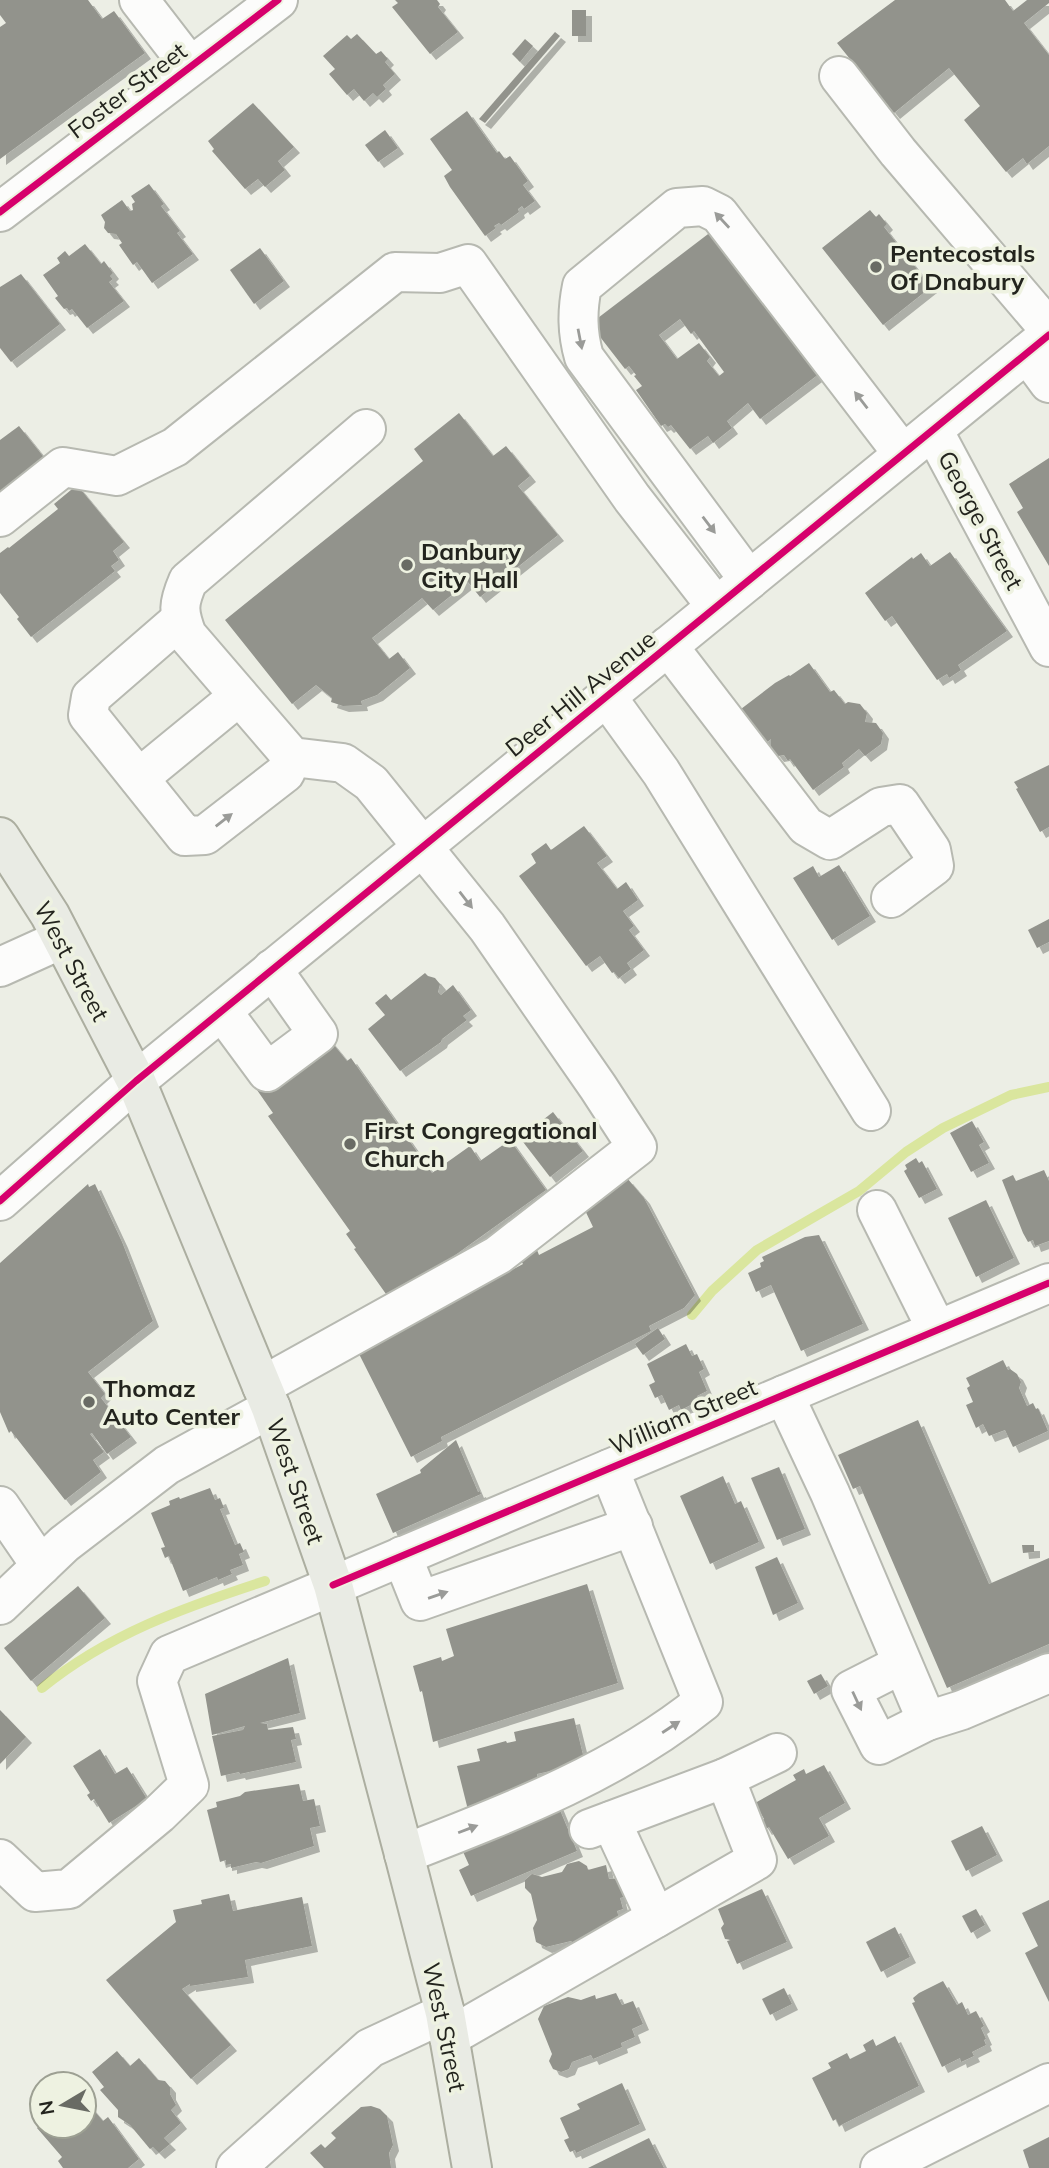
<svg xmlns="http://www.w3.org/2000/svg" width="1049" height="2168" font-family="Mulish,sans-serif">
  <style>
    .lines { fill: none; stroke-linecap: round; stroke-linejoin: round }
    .stream { stroke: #dae69e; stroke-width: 10 }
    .building { fill: #92938c; fill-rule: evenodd; filter: url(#shadow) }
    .minor-casing { stroke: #b7b9b1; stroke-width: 42 }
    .major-casing { stroke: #acaea0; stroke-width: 42 }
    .minor { stroke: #fcfcfb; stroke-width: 38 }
    .major { stroke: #e9ebe4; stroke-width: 38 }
    .cycleway-casing { stroke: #eef2e1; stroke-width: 11 }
    .cycleway { stroke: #d6006c; stroke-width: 7 }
    .oneway { fill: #9a9b98 }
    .poi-dot { fill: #696b64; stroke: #eef2e1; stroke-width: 2.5 }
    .labels { text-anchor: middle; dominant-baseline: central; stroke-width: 7; stroke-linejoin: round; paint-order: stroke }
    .street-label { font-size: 24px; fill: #23241e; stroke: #eef2e1 }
    .poi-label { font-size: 24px; font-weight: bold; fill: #23241e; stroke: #eef2e1; text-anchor: start }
  </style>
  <defs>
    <filter id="shadow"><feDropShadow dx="6" dy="6" stdDeviation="0" flood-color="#0004"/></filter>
  </defs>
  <rect width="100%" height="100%" fill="#eceee5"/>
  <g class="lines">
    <g class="stream">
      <polyline points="692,1315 712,1291 757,1250 859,1191 906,1152 943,1128 1011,1095 1049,1087"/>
      <path d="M 42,1688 C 108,1634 185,1607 265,1581"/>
    </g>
  </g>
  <g class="building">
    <polygon points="0,0 88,0 102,19 114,11 145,53 0,159 0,27 6,23 0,15"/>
    <polygon points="395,0 437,0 440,4 438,7 458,32 430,54 392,7 398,3"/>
    <polygon points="895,0 1005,0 1013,11 1027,0 1049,0 1049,3 1024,23 1049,55 1049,146 1027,164 1023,158 1006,172 964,120 980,106 949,68 894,113 837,43"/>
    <rect x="572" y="10" width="14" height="26"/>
    <polygon points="555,32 560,36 485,123 479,119"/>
    <polygon points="357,34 376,54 381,51 388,59 385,62 395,74 383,85 386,89 377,97 373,93 364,101 354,89 347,95 329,74 335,69 323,56 347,35 351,39"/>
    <polygon points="525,39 533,46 520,62 512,54"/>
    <polygon points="253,103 294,147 278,161 285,170 265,187 258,179 245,189 212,151 214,149 208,141"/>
    <polygon points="467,111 497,153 499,151 505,159 510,156 528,181 523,185 535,201 524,209 522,206 518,209 519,212 501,225 499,223 494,226 496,228 485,236 450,187 444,176 452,170 430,139"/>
    <polygon points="385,130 398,148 378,162 365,145"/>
    <polygon points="149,184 164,204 161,206 180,231 177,233 193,254 152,283 137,262 133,265 119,245 122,243 116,234 108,233 104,228 105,222 101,215 122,200 130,211 133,210 132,204 135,202 131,196"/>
    <polygon points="870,210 876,217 879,214 887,224 884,227 931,287 883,325 822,248"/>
    <path d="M 716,228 L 824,370 L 760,419 L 748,403 L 727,421 L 732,428 L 713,443 L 708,436 L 690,449 L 671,425 L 668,427 L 665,424 L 661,426 L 636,390 L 642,386 L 634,376 L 636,375 L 629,366 L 625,369 L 590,324 ZM 680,319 L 691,334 L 694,331 L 724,372 L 719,376 L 707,361 L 710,357 L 699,343 L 677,359 L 659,335 Z"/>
    <polygon points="85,244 101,264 104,261 113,273 110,276 113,279 109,282 124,301 87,328 72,309 69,311 67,308 64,309 55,298 58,296 43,275 60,263 57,258 65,251 69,256"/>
    <polygon points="260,248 284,281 254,304 230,270"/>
    <polygon points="21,274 60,324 11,362 0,348 0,287"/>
    <polygon points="459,413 493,456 506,446 530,476 518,486 558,535 480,597 468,582 433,610 422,598 372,638 389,659 398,652 410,668 377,695 361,701 362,705 343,706 331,702 332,698 316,685 292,704 225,620 423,461 414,449"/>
    <polygon points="19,426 46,460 0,496 0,440"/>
    <polygon points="1049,458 1049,566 1017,512 1023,508 1009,484"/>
    <polygon points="77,485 124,542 113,551 119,560 111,566 115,571 31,637 17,619 19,617 0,593 0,553 8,547 9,548 58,509 54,504"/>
    <polygon points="950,552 1007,631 958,665 961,670 949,678 947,674 937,680 892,616 885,621 865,593 912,557 913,559 921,553 930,566"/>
    <polygon points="809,663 830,692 834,690 845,704 848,702 860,704 867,713 865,722 876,723 883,733 881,744 865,756 859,749 842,763 844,767 813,790 790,759 788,761 784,755 778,756 771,747 771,739 766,743 741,709 775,683 789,675 790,676"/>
    <polygon points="1049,765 1049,827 1040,832 1016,789 1018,788 1014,782"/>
    <polygon points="584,826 607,856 597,863 617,889 626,882 638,900 623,911 634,926 629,930 644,950 627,963 631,969 619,978 614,972 612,973 600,956 586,966 519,876 536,863 531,854 546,843 551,850"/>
    <polygon points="839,865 870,916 832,940 793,878 813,866 819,877"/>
    <polygon points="1049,919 1049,942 1037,948 1028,930"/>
    <polygon points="425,973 428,976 435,978 440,984 438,992 441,995 453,985 471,1010 463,1016 467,1020 442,1039 441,1042 400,1071 368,1029 385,1015 375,1003 386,994 391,1000"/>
    <polygon points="329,1039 347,1061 351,1058 432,1173 470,1146 480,1161 510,1140 546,1190 391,1301 354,1249 356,1248 346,1234 350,1231 268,1116 273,1113 257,1090"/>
    <polygon points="553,1112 583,1151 550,1177 520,1138"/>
    <polygon points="972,1121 984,1142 979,1145 989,1163 971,1172 950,1133"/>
    <polygon points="916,1158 919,1163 922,1161 937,1189 919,1198 904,1171 907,1169 905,1165"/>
    <polygon points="1044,1170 1049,1181 1049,1241 1035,1246 1033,1240 1028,1242 1023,1233 1002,1180 1013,1175 1016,1181"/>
    <polygon points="627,1178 644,1198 695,1295 684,1308 649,1326 651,1331 441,1437 442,1441 411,1457 356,1348 388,1336 523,1264 520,1259 537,1250 539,1255 593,1227 582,1204"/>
    <polygon points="88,1184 89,1187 95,1184 122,1242 153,1321 88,1372 105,1394 101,1398 131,1437 107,1454 92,1433 90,1434 104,1452 93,1460 101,1472 65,1500 11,1431 9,1433 0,1412 0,1263"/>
    <polygon points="986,1200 1014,1258 976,1277 948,1218"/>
    <polygon points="819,1235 863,1324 801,1351 771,1285 756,1292 748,1273 761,1267 760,1263 764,1261 762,1257 805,1237"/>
    <polygon points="658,1328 665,1339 643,1355 635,1344"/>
    <polygon points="686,1344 692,1356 697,1354 704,1369 699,1372 707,1391 697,1396 700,1400 681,1410 679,1405 669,1410 662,1395 655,1398 649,1385 655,1382 647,1364"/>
    <polygon points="1003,1360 1008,1370 1010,1369 1017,1374 1021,1382 1019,1388 1027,1406 1033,1403 1036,1409 1038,1408 1048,1431 1013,1447 1005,1430 989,1436 983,1424 976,1428 966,1405 973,1402 967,1388 970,1386 966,1378"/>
    <polygon points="918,1420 989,1584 1049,1558 1049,1644 947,1688 860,1486 853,1489 838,1455"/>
    <polygon points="456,1440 478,1492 480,1491 481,1494 393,1533 376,1494 421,1473 420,1470"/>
    <polygon points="779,1467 805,1529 777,1540 751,1478"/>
    <polygon points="723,1476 735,1504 741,1501 759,1542 710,1564 680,1496"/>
    <polygon points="210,1488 215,1500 220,1498 224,1508 220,1509 235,1545 240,1543 244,1552 239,1554 243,1565 230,1570 232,1574 218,1580 217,1577 183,1591 169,1556 165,1558 161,1548 165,1547 151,1513 170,1505 169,1501 179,1497 180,1499"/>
    <polygon points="1022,1545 1034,1545 1034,1552 1023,1553"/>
    <polygon points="777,1557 798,1603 773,1615 755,1567"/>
    <polygon points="587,1584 618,1683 433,1742 422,1691 420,1692 413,1666 441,1657 442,1661 454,1656 446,1629"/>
    <polygon points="78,1586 105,1618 31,1681 4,1648"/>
    <polygon points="288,1658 300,1713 260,1723 267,1724 268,1730 293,1727 296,1739 291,1740 296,1762 240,1774 239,1772 221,1776 212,1736 243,1730 245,1726 212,1735 205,1694"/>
    <polygon points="821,1674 828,1686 814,1694 807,1681"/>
    <polygon points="0,1710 26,1737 0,1764"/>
    <polygon points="574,1718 585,1763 537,1774 538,1783 468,1810 457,1766 480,1761 477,1749 506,1741 507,1743 516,1741 514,1732"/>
    <polygon points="100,1749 115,1774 127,1767 147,1799 109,1823 94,1799 91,1801 87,1795 90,1793 73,1766"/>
    <polygon points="824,1765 845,1803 819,1818 829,1836 788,1859 769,1827 766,1829 761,1821 764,1819 755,1803 796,1780 793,1775 804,1769 806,1774"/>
    <polygon points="299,1784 303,1801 314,1799 320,1826 310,1828 314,1846 261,1863 256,1862 231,1868 231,1864 226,1865 226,1860 220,1862 207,1810 217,1807 216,1802 240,1796 245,1792"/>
    <polygon points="557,1803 577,1851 471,1896 459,1870 469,1865 460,1845"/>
    <polygon points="982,1826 997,1855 966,1871 951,1841"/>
    <polygon points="579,1861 587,1866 588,1870 606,1865 609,1879 622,1878 627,1896 620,1898 623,1909 617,1911 620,1922 599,1928 601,1933 577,1946 571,1941 546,1947 536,1942 533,1928 537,1920 531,1894 525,1888 525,1880 532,1874 542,1877 562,1872 567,1864"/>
    <polygon points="762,1889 787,1942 737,1964 727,1941 731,1940 725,1939 721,1928 724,1924 718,1909"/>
    <polygon points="229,1894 233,1911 302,1897 312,1946 245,1960 248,1977 190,1986 190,1984 182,1989 231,2045 191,2079 106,1980 176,1922 173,1910 202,1904 201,1900"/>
    <polygon points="1049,1900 1049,2002 1025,1953 1038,1946 1022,1913"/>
    <polygon points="976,1909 985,1925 971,1933 962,1916"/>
    <polygon points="895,1927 910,1957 881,1972 866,1942"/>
    <polygon points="943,1981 957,2005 962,2002 968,2015 976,2011 984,2026 981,2028 986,2039 984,2040 986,2045 972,2052 974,2056 961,2062 960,2058 942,2067 912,2003 915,2002 913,1998 919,1993"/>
    <polygon points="784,1988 792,2004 770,2015 762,1999"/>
    <polygon points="616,1993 622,2005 633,2001 643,2024 632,2029 635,2037 621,2043 622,2047 593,2059 591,2055 572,2062 569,2069 561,2072 553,2069 549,2061 552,2054 538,2019 544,2006 568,1997 581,2000 595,1995 596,1999"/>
    <polygon points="895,2036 919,2086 839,2126 836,2119 833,2121 812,2078 831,2068 828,2063 847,2053 850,2059 866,2051 863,2045 873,2039 876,2046"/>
    <polygon points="117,2051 130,2066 139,2058 158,2080 165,2081 170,2087 170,2094 176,2105 171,2110 181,2123 164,2138 170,2144 159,2153 153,2147 150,2149 130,2125 118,2117 118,2110 100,2090 104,2087 92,2072"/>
    <polygon points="622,2083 640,2124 576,2153 575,2150 570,2152 564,2140 569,2138 560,2118 580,2109 577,2104"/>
    <polygon points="84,2099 103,2121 108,2117 139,2159 128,2168 63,2168 58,2161 62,2157 37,2128 42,2124 42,2126 84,2126"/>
    <polygon points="371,2106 380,2109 387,2116 393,2145 389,2153 391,2168 324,2168 310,2153 321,2144 325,2148 336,2138 331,2133 361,2107"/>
    <polygon points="1049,2137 1049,2168 1029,2168 1023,2150"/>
    <polygon points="649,2138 664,2168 588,2168"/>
  </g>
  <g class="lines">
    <defs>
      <g id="minor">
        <polyline points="139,0 190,66"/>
        <polyline points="839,76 898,152 1049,329"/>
        <polyline points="0,212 278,0"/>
        <polyline points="1027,353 1049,383"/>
        <polyline points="933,430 1049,647"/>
        <polyline points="0,517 63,467 117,476 175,447 395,272 440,273 468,264 632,498 716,606"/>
        <path d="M 749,580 L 584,357 C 577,332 577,311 582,286 L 677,208 L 703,206 L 719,214 L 903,454"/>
        <polyline points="181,619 91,697 88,715 185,836 205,835 285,773 292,757"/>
        <polyline points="668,646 806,826 830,840 881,807 900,804 931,850 934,866 891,898"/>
        <polyline points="606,696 661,772 871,1111"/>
        <polyline points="139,778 239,696"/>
        <polyline points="0,967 62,939"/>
        <polyline points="222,1011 267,1072 318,1034 272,969"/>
        <polyline points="0,1201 136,1081 1049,335"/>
        <polyline points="877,1210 937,1330"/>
        <path d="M 262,1386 L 498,1255 L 637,1147 L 598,1087 L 487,927 L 371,783 L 343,763 L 292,757 L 187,635 C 178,611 178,604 188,581 L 366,429"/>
        <polyline points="784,1395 830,1493 927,1721 962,1710 1049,1673"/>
        <polyline points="0,1506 41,1566"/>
        <polyline points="402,1556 420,1601 633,1526"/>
        <polyline points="0,1605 64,1544 167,1465 271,1408"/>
        <polyline points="902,1664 851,1690 879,1745 927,1721"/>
        <polyline points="725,1778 777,1753"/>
        <polyline points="611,1821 656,1918"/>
        <path d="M 404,1854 C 509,1813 615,1773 703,1702 L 609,1469"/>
        <polyline points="0,1859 35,1892 69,1889 159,1814 189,1785 157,1681 169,1655 1049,1283"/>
        <polyline points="449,2037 757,1860 725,1778 589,1829"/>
        <polyline points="236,2168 370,2048 445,2013"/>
        <polyline points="880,2168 1049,2083"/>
      </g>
      <polyline id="major" points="0,837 50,915 136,1081 271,1408 333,1585 404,1854 445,2013 472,2168"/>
    </defs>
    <use href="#minor" class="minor-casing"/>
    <use href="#major" class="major-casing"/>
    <use href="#minor" class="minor"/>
    <use href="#major" class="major"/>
    <defs>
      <g id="cycleway">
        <polyline points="0,212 278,0"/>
        <polyline points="0,1201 136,1081 1049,335"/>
        <polyline points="333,1585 1049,1283"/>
      </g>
    </defs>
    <use href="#cycleway" class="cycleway-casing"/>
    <use href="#cycleway" class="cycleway"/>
  </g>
  <defs><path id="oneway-solid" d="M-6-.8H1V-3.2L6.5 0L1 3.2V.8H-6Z" transform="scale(1.75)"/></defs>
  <g class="oneway">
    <use href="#oneway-solid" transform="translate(722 220) rotate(-133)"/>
    <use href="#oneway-solid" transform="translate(580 339) rotate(79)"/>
    <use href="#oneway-solid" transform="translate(861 400) rotate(-128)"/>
    <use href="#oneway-solid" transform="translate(709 525) rotate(53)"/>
    <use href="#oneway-solid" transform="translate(224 820) rotate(-38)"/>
    <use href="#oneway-solid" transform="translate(466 900) rotate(52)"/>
    <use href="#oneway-solid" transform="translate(438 1595) rotate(-19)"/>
    <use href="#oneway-solid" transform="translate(857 1701) rotate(65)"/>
    <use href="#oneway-solid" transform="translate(671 1727) rotate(-33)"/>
    <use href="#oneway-solid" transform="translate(468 1829) rotate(-21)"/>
  </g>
  <g class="poi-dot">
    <circle cx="876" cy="267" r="7"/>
    <circle cx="407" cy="565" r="7"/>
    <circle cx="350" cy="1144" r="7"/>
    <circle cx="89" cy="1402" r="7"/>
  </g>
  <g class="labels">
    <g class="street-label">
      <text transform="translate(127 90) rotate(-37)">Foster Street</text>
      <text transform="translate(981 520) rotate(62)">George Street</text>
      <text transform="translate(580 693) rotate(-39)">Deer Hill Avenue</text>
      <text transform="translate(72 961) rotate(62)">West Street</text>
      <text transform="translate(683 1416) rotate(-23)">William Street</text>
      <text transform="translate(296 1481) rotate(71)">West Street</text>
      <text transform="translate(445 2027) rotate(78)">West Street</text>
    </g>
    <g class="poi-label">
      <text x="890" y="253">Pentecostals<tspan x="890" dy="28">Of Dnabury</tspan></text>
      <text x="421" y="551">Danbury<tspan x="421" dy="28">City Hall</tspan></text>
      <text x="364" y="1130">First Congregational<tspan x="364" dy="28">Church</tspan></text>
      <text x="103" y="1388">Thomaz<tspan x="103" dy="28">Auto Center</tspan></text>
    </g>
  </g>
  <g transform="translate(63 2105) rotate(260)"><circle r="33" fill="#eef2e1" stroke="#9da093" stroke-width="2"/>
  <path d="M0-5L12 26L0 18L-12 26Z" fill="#696b64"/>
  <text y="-10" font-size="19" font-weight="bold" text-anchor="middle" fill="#23241e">N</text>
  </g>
</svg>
